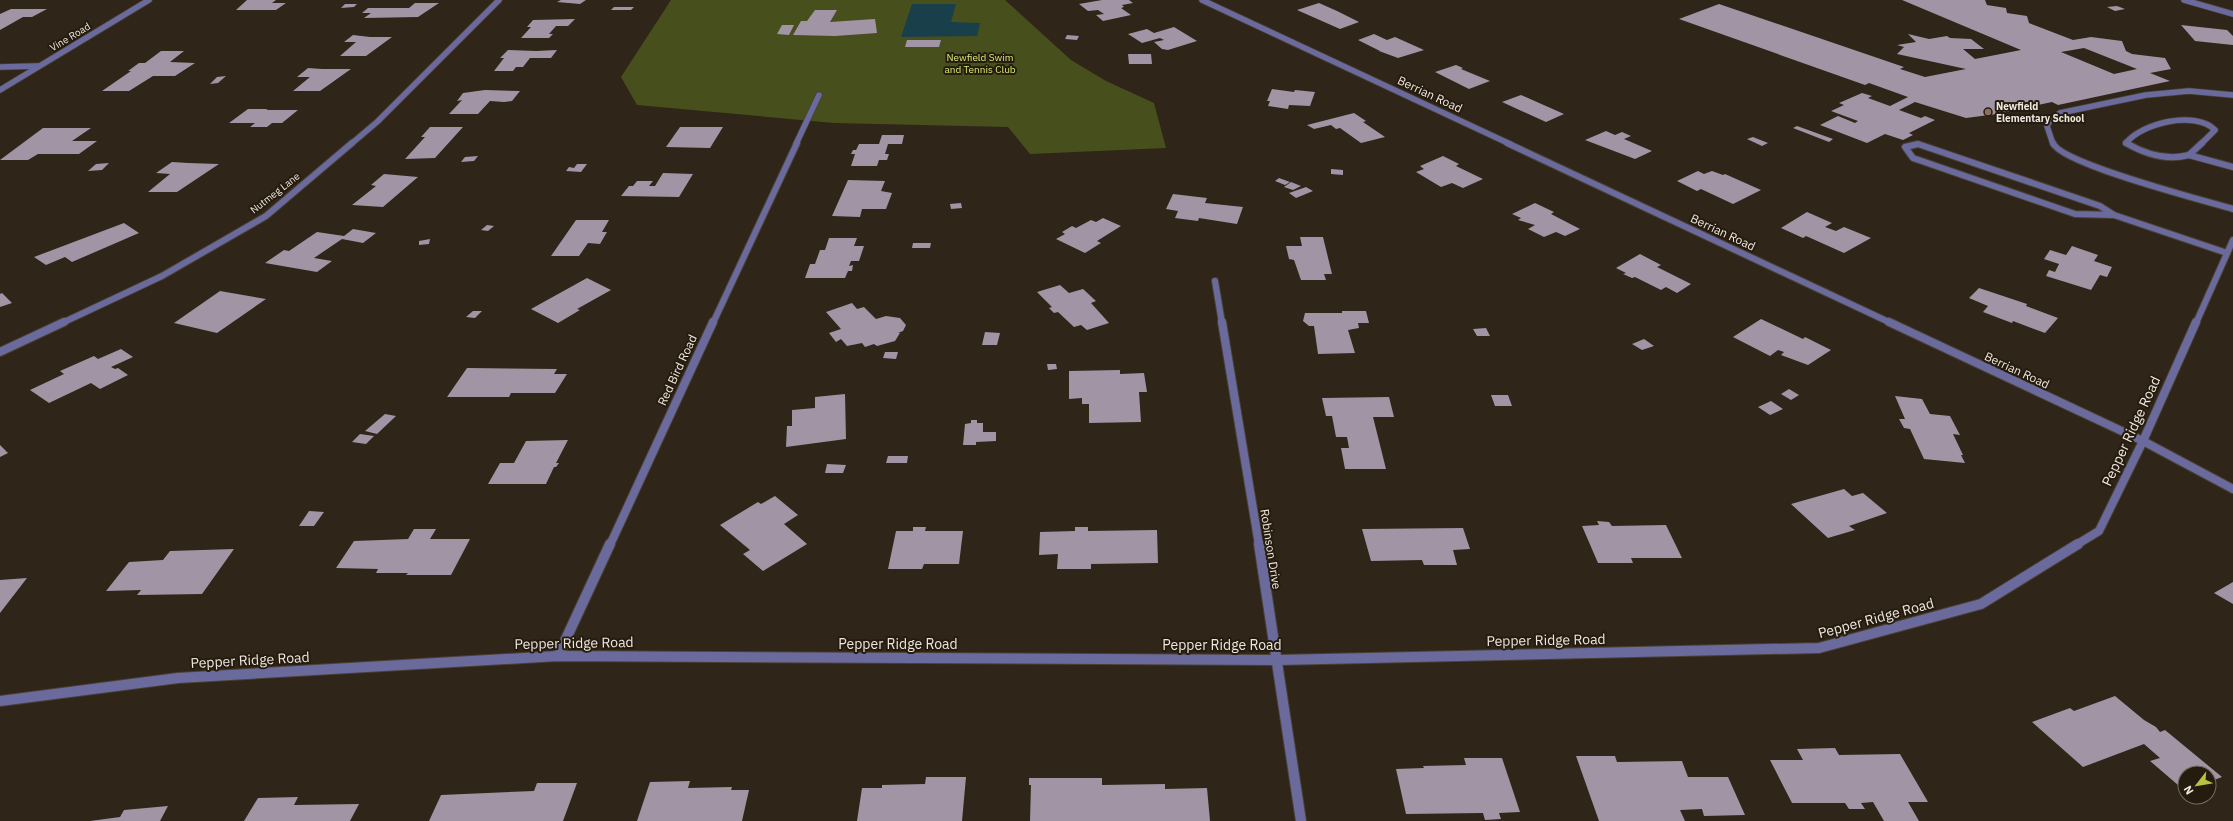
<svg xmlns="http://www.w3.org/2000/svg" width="2233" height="821" font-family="'IBM Plex Sans',sans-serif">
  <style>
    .green { fill: #474f1d }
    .water { fill: #193f4a }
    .building { fill: #a195a5; fill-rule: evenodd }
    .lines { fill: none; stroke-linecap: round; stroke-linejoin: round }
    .service-far1-casing { stroke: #4a4034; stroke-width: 7 }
    .service-casing { stroke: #4a4034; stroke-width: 8 }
    .minor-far3-casing { stroke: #4a4034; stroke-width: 7 }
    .minor-far2-casing { stroke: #4a4034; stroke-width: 8 }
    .minor-far1-casing { stroke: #4a4034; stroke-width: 10 }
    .minor-casing { stroke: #4a4034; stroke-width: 12 }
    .tertiary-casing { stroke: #4a4034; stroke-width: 7 }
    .service-far1 { stroke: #6a6a9d; stroke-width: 5.5 }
    .service { stroke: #6a6a9d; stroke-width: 6 }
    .minor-far3 { stroke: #6a6a9d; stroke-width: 5.5 }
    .minor-far2 { stroke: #6a6a9d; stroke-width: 6 }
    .minor-far1 { stroke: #6a6a9d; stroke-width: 8 }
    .minor { stroke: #6a6a9d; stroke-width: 10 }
    .tertiary { stroke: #6a6a9d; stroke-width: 5.5 }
    .education-dot { fill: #8d6e63; stroke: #251c0f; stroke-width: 1.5 }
    .labels { text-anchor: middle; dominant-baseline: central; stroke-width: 4; stroke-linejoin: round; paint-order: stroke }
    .far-street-label { font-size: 10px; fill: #eee7df; stroke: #251c0f }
    .far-park-label { font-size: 10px; fill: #d6ea73; stroke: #251c0f }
    .far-poi-label { font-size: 10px; font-weight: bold; fill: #eee7df; stroke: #251c0f; text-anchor: start }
    .street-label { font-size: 12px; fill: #eee7df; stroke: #251c0f }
    .near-street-label { font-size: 14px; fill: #eee7df; stroke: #251c0f }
  </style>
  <rect width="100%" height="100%" fill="#2f2518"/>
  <polygon class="green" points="671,0 1005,0 1071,60 1106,81 1154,103 1166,148 1030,154 1008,127 834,123 637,105 621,77"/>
  <polygon class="water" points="912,4 956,4 951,22 980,23 977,36 901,37"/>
  <g class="building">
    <polygon points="247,0 276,0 272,3 286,3 276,10 236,10"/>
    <polygon points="561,0 586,0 580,4 557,2"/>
    <polygon points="1102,0 1129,0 1133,3 1122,5 1124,7 1121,8 1131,15 1103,21 1096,15 1104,14 1098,10 1088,11 1079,4"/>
    <path d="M 1902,0 L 1985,0 L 1987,5 L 2006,8 L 2007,13 L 2027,16 L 2029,23 L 2073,40 L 2091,37 L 2122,41 L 2126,51 L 2132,54 L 2165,58 L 2171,69 L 2150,73 L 2170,81 L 2058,105 L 2052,102 L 1997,114 L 1966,118 L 1915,102 L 1899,110 L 1921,118 L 1925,116 L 1935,120 L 1909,133 L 1913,135 L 1903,140 L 1885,134 L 1867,143 L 1820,125 L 1838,116 L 1855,123 L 1858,121 L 1831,111 L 1844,105 L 1839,103 L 1862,93 L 1872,96 L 1868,98 L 1890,106 L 1908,97 L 1869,83 L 1865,85 L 1679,19 L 1719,4 L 1904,67 L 1900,69 L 1925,77 L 1966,69 L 1897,54 L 1904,47 L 1897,45 L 1916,42 L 1908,34 L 1929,39 L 1947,36 L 1950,38 L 1971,39 L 1984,49 L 1963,49 L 1975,59 L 2021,50 ZM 2084,48 L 2137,69 L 2114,74 L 2061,52 Z"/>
    <polygon points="415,3 439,3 418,17 364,18 371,13 362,13 368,8 409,8"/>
    <polygon points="1319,3 1337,11 1359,22 1340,29 1297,10"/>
    <polygon points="345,4 357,4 354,7 341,8"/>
    <polygon points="2117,6 2125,9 2115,11 2107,7"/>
    <polygon points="614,7 634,7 631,10 611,10"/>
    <polygon points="11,9 47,9 32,17 23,17 0,30 0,14"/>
    <polygon points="815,10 837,10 830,22 875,19 877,33 835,36 793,35 801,21 807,21"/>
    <polygon points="575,19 568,26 556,26 549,34 553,34 549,38 521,38 531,27 527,27 533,20"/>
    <polygon points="782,25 794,25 789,35 777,34"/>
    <polygon points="2181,25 2227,30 2233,36 2233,45 2195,41"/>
    <polygon points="1174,27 1197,41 1168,50 1162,49 1154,42 1164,40 1160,38 1142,43 1128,34 1147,29 1154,33"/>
    <polygon points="1374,34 1387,40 1395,37 1424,50 1398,58 1379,51 1380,51 1358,40"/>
    <polygon points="353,35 370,37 392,37 366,56 340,56 356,42 344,42"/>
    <polygon points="1067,35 1079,36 1077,40 1065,39"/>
    <polygon points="907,40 941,40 939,47 905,47"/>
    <polygon points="508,50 536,51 557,50 551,58 530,58 523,67 516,67 513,71 494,71 504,58 500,58"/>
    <polygon points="161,51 184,51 170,62 195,63 175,76 153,76 129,91 102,91 131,71 128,71 139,63 145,63"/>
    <polygon points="1128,54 1151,54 1152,64 1129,64"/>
    <polygon points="1456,65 1463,68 1461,69 1490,81 1469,89 1435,72"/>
    <polygon points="308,68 322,69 351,69 320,91 293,91 310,77 297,77"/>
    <polygon points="226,76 218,83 210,84 217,77"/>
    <polygon points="1272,89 1294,92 1295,90 1315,92 1310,106 1289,105 1288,109 1268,106 1270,101 1267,101"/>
    <polygon points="485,90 520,91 512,101 504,102 490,101 478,114 449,114 462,100 457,101 463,93"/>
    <polygon points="1521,95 1564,114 1546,122 1502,102"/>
    <polygon points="248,109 268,109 266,110 298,110 282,123 272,123 267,127 250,127 255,123 229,123"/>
    <polygon points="1354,113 1366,121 1363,122 1385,137 1361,143 1340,128 1336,129 1331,125 1314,129 1307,125"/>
    <polygon points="1797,126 1833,139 1829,142 1793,128"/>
    <polygon points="430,127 463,127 435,158 405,159 425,137 421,137"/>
    <polygon points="680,127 723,127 710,148 666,147"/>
    <polygon points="43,128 91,128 72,141 97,141 79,154 38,154 28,160 0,160"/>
    <polygon points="1606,131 1615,135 1622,132 1631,136 1624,139 1652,151 1635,159 1585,140"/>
    <polygon points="882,135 904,135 902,144 888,144 885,154 889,154 887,160 879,160 877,166 851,166 855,154 851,154 853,150 856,150 859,144 879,144"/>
    <polygon points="1753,137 1768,143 1762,146 1747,139"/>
    <polygon points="478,156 474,161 461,162 465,157"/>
    <polygon points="1443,156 1459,164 1456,166 1483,179 1463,188 1452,183 1441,187 1416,172 1424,169 1420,166"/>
    <polygon points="172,162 188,163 219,164 177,192 148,192 170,174 156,173"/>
    <polygon points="109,163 102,170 88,171 96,164"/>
    <polygon points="577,164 587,164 581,172 566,171 569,167 574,168"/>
    <polygon points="1331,169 1343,170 1343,175 1331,174"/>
    <polygon points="1698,171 1704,174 1712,171 1723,175 1725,174 1761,190 1733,204 1701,189 1697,191 1677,181"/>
    <polygon points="663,173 693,174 679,197 621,196 629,186 633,186 637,181 653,181 649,186 655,186"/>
    <polygon points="384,174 418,177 383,207 352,205 376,186 371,185"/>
    <polygon points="1279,178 1290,182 1285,185 1275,181"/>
    <polygon points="848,180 885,181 881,191 892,193 886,209 862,209 860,217 832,216"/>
    <polygon points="1291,182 1301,186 1293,190 1284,187"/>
    <polygon points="1306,187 1313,191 1296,198 1289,193"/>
    <polygon points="1173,194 1207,198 1205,203 1243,207 1237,224 1199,218 1198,221 1175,218 1178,211 1166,209"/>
    <polygon points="961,203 962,208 951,209 950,204"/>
    <polygon points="1535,203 1554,212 1551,214 1580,229 1565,236 1556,232 1544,237 1528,229 1535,225 1518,220 1521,218 1512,214"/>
    <polygon points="1807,212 1832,223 1825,227 1836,231 1844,227 1871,238 1844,253 1806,236 1803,238 1781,228"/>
    <polygon points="1103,218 1121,226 1097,241 1101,243 1085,253 1056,239 1065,234 1062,232 1072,226 1076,228 1091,220 1096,222"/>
    <polygon points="576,220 609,220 602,232 607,232 600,244 588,243 579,256 551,256"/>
    <polygon points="124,223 139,233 72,262 65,257 46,265 34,257"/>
    <polygon points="487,225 494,226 488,231 481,230"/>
    <polygon points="353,229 376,233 363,243 342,239 314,258 332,261 317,272 265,263 284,250 289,251 317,232 344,236"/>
    <polygon points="1300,237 1323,237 1332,274 1324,274 1326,280 1301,280 1294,260 1289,259 1286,246 1302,246"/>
    <polygon points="829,238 857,238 854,246 864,246 859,261 851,261 849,266 853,265 852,271 848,271 845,278 805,278 810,264 815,264 820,250 825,250"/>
    <polygon points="430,239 429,244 419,245 419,241"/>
    <polygon points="913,243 931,243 930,248 912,248"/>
    <polygon points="2072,246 2098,255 2094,261 2112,267 2107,277 2100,275 2091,290 2046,276 2049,270 2055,272 2059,264 2044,259 2050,250 2066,255"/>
    <polygon points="1640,254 1661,265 1657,267 1691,284 1677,293 1666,287 1661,290 1635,277 1632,278 1623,274 1626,273 1616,268"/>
    <polygon points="587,278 611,290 577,309 580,310 558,323 531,309"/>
    <polygon points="1060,285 1069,293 1083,289 1096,301 1091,303 1109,323 1087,330 1081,325 1074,327 1058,312 1054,313 1049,308 1052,307 1037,292"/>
    <polygon points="1979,288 2027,304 2026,306 2058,318 2045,333 2013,321 2012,323 1983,312 1988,306 1969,298"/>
    <polygon points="220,291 266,299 217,333 174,323"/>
    <polygon points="2,293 12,303 0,307 0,294"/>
    <polygon points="852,303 857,309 864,307 876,319 886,316 900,318 906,325 903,331 898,333 900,333 895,341 877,346 874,344 865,347 862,343 847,346 841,339 836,342 829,333 841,329 826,312"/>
    <polygon points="473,311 482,311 475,318 466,317"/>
    <polygon points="1342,311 1366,311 1369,323 1358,323 1359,328 1348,330 1355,353 1318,354 1314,326 1309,326 1303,321 1305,313 1342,313"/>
    <polygon points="1761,319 1803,339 1805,337 1831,350 1808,365 1781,355 1784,352 1778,350 1770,356 1733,337"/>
    <polygon points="1486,328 1490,336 1477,336 1473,329"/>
    <polygon points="985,332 1000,333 997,345 982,345"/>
    <polygon points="1644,339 1654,346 1642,350 1632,344"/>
    <polygon points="121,349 133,357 111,367 115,369 118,368 128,375 100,389 91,383 49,403 30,390 64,374 60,371 94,356 98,359"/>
    <polygon points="885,352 898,352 896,359 883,358"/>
    <polygon points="1047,364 1056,364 1057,369 1048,370"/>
    <polygon points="467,368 557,369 554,374 567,374 555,393 511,393 509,397 447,397"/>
    <polygon points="1120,370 1120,374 1144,373 1147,392 1139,392 1141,422 1089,423 1089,404 1082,404 1082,398 1069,399 1069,371"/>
    <polygon points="1789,389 1799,395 1791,400 1781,394"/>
    <polygon points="845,394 846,439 786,447 787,426 792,426 792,410 815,408 815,397"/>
    <polygon points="1491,395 1508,395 1512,406 1495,406"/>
    <polygon points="1895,396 1922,399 1930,414 1950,416 1960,435 1953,434 1963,455 1961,455 1965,463 1924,459 1910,429 1904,428 1899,419 1905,419"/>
    <polygon points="1389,397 1394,417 1373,417 1386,469 1345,469 1341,448 1349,448 1347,437 1336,437 1332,416 1326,416 1322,398"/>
    <polygon points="1771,401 1783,409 1770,415 1758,407"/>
    <polygon points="385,414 396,416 377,434 365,431"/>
    <polygon points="971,420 977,420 977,423 983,423 983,432 996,432 996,441 976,442 976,445 963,445 965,424 971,423"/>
    <polygon points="360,434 374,436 366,444 352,442"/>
    <polygon points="568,440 556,463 559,463 556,467 554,467 546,484 488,484 500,463 514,463 526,441"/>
    <polygon points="0,445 8,453 0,457"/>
    <polygon points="888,456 908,456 907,463 886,463"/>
    <polygon points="827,464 846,465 843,473 825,473"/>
    <polygon points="1844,489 1852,496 1863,493 1887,513 1849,526 1855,530 1828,538 1791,504"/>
    <polygon points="775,496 798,515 784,524 807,544 763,571 743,554 750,550 720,525 758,502 761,504"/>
    <polygon points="309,511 324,512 314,526 299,526"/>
    <polygon points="1597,521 1609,522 1612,526 1666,525 1682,558 1631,558 1633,563 1598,563 1582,526 1599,525"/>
    <polygon points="913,527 926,527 925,531 963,531 959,564 924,564 922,569 888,569 896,531 913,531"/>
    <polygon points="1075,527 1088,527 1088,531 1157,530 1158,563 1091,564 1091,569 1057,569 1058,554 1039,555 1040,532 1075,531"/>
    <polygon points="1463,528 1470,549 1453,550 1457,565 1424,565 1422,560 1371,561 1362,529"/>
    <polygon points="414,529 436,529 430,539 470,539 451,575 406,575 408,573 376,573 378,569 336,568 354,541 408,539"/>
    <polygon points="234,549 202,594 137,595 141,590 106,591 129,562 163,560 170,551"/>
    <polygon points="27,578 0,613 0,580"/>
    <polygon points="2233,582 2233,604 2214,593"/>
    <polygon points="2115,696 2144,720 2156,727 2160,732 2165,730 2222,777 2209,782 2209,773 2185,773 2185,791 2150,761 2160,758 2144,744 2083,767 2032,722 2070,708 2074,711"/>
    <polygon points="1835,748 1839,755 1900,754 1928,802 1908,802 1919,821 1884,821 1873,802 1861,803 1865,809 1849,809 1845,803 1792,803 1770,760 1803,760 1797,749"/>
    <polygon points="1576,756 1615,756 1617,762 1682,761 1688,777 1728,777 1745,815 1704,816 1702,809 1680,810 1685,821 1599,821"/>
    <polygon points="1464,758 1502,758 1520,812 1499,813 1501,819 1485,820 1483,813 1406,814 1396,769 1424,768 1423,766 1466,765"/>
    <polygon points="926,777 966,777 962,821 857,821 862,788 882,788 882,785 925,784"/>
    <polygon points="1029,778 1102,778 1102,785 1165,784 1165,789 1207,788 1210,821 1030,821 1031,785 1029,785"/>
    <polygon points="690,781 688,788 732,787 731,790 749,790 742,821 637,821 650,782"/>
    <polygon points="537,783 577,783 563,821 429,821 441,795 534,791"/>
    <polygon points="298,797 294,805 359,804 350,821 244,821 258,798"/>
    <polygon points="168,806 160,821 90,821 120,817 124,810"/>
  </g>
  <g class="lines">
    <defs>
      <g id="service-far1">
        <polyline points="2053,144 2047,126 2050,120 2060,113 2146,95 2189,91 2233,95"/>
        <path d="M 2128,144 L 2126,143 C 2142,123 2195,110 2215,130 L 2201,144"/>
      </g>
      <g id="service">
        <path d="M 2053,143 C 2061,164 2206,201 2233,209"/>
        <path d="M 2126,143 C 2145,154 2167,161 2189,155"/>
        <polygon points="1918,144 2100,206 2114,215 2075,214 1913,158 1905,147"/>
        <polyline points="2189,155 2233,167"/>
        <polyline points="2189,155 2202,143"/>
        <polyline points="2114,215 2227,253"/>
      </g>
      <g id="minor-far3">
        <polyline points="1202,0 1510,144"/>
        <polyline points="2184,0 2233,14"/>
        <polyline points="0,67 38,66"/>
        <polyline points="351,144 377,122 499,0"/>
        <polyline points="796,144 819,95"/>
      </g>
      <g id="minor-far2">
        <polyline points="1507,143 1891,323"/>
        <polyline points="1215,281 1222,323"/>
        <polyline points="62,323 162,276 266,216 352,143"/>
        <polyline points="713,323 797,143"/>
        <polyline points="2196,323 2233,240"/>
      </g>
      <g id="minor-far1">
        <polyline points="1222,322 1259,545"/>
        <polyline points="1889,322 2143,441 2233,489"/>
        <polyline points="0,352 64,322"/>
        <polyline points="610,545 713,322"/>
        <polyline points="2076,545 2099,531 2143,441 2196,322"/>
      </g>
      <g id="minor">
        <polyline points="1259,544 1301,821"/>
        <polyline points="558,656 610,544"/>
        <polyline points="0,701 178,678 558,656 1278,660 1819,648 1981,604 2078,544"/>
      </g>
      <polyline id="tertiary" points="0,90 149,0"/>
    </defs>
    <use href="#service-far1" class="service-far1-casing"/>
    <use href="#service" class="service-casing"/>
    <use href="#minor-far3" class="minor-far3-casing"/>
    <use href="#minor-far2" class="minor-far2-casing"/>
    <use href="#minor-far1" class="minor-far1-casing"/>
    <use href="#minor" class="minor-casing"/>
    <use href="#tertiary" class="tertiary-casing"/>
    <use href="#service-far1" class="service-far1"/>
    <use href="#service" class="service"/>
    <use href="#minor-far3" class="minor-far3"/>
    <use href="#minor-far2" class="minor-far2"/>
    <use href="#minor-far1" class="minor-far1"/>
    <use href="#minor" class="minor"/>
    <use href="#tertiary" class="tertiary"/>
  </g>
  <circle class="education-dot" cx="1988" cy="112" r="4"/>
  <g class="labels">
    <g class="far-street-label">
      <text transform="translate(70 37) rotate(-31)">Vine Road</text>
      <text transform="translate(275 193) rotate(-38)">Nutmeg Lane</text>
    </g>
    <g class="far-park-label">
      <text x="980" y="57">Newfield Swim<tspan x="980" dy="12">and Tennis Club</tspan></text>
    </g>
    <g class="far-poi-label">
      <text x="1996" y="106">Newfield<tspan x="1996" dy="12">Elementary School</tspan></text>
    </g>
    <g class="street-label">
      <text transform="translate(1430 94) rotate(25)">Berrian Road</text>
      <text transform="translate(1723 232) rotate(25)">Berrian Road</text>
      <text transform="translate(677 370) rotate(-65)">Red Bird Road</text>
      <text transform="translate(2017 370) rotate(25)">Berrian Road</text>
      <text transform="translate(1271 549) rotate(81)">Robinson Drive</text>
    </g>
    <g class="near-street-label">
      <text transform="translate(2131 431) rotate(-65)">Pepper Ridge Road</text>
      <text transform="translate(1876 618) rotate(-15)">Pepper Ridge Road</text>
      <text transform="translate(1546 640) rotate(-1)">Pepper Ridge Road</text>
      <text transform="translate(574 643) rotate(-1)">Pepper Ridge Road</text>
      <text x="898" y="644">Pepper Ridge Road</text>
      <text x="1222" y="645">Pepper Ridge Road</text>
      <text transform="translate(250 660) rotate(-3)">Pepper Ridge Road</text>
    </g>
  </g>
  <g transform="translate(2197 785) rotate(239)"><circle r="19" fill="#251c0f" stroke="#756d62"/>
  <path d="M0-3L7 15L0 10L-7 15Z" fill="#bbc044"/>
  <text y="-6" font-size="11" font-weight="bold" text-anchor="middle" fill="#eee7df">N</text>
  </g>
</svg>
